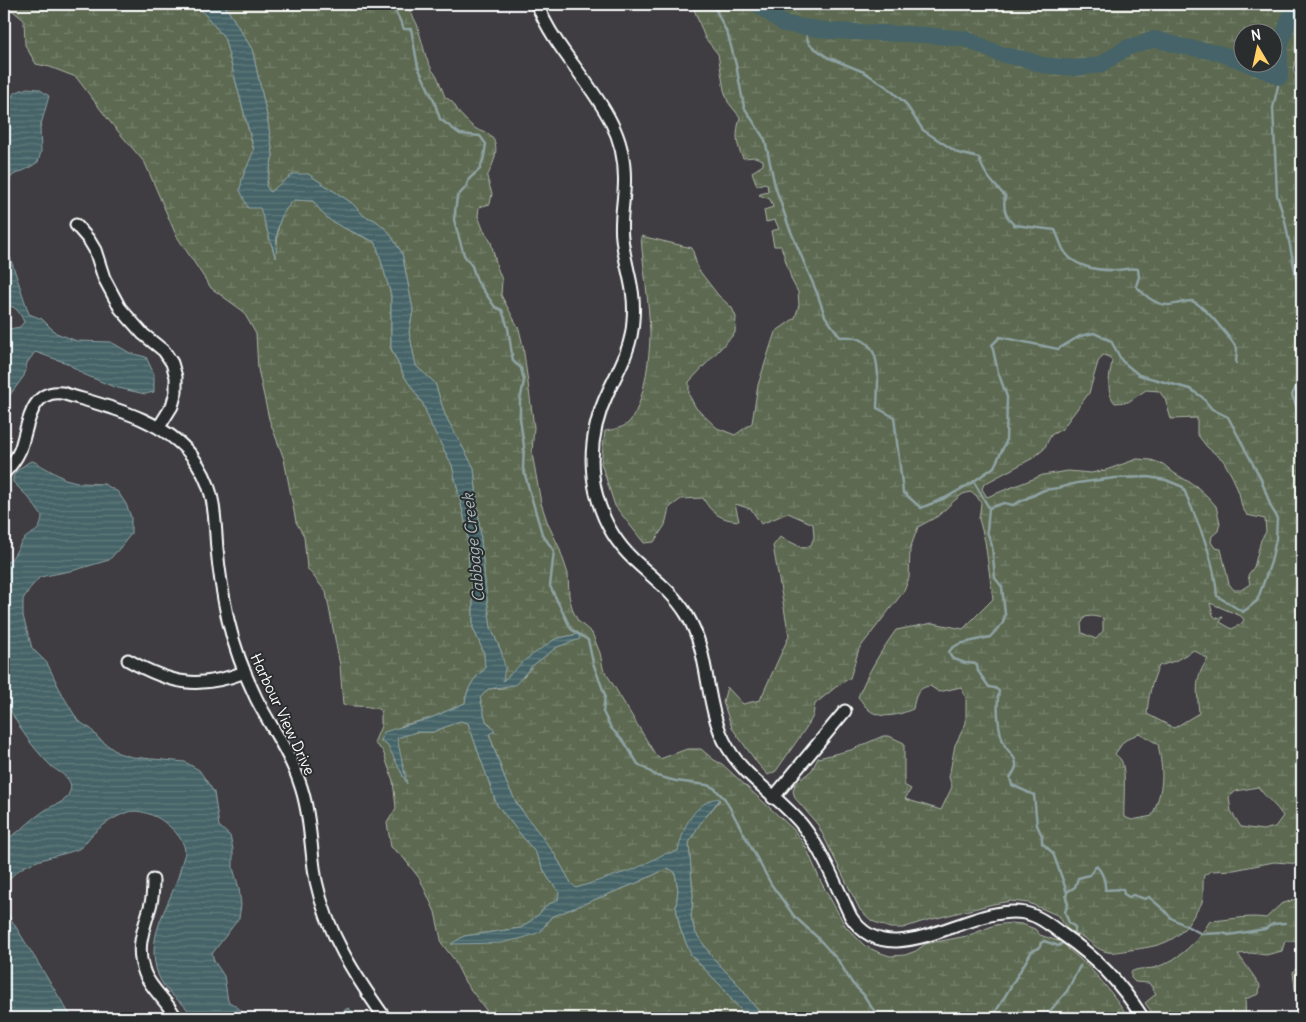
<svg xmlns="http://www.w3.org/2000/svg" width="1306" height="1022" font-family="Delius,sans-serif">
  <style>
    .wetland { fill: url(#wetland-marsh); stroke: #aeb4a8; fill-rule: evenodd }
    .water { fill: url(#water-rules); stroke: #8fa2a4 }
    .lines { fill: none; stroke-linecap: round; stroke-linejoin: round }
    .stream { stroke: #8fa2a4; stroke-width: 2.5 }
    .river { stroke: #456467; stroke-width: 16 }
    .minor-casing { stroke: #fff; stroke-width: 15 }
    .minor { stroke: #2a2d2e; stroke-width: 11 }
    .labels { text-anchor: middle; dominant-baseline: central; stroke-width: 4; stroke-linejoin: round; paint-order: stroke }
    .street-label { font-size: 15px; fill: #fff; stroke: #2a2d2e }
    .water-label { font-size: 16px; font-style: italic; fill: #abb9bb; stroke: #2a2d2e }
  </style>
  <defs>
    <pattern id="wetland-marsh" width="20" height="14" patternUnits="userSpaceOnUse" patternTransform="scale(1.25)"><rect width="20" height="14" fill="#5d6a51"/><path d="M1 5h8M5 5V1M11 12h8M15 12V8" fill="none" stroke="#75806b"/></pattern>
    <pattern id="water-rules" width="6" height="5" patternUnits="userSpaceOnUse" patternTransform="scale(1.25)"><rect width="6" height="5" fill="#456467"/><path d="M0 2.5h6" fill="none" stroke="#617b7e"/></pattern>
  </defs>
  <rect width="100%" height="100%" fill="#3f3d42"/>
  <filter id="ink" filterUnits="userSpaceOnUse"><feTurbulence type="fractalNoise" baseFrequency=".02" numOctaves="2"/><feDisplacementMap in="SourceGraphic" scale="10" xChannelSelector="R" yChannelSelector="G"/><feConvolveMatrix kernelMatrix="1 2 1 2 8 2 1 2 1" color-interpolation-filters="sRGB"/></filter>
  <g filter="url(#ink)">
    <g class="wetland">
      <path d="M 4,4 L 196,4 L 224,37 L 254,151 L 242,179 L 260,207 L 275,256 C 281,231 272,222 294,200 L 313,201 C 317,206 321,212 326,217 C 338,227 361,235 376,243 L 391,295 L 391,349 L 404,376 L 423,404 L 432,427 L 452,465 L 467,530 L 469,568 L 473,594 L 473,628 L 484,653 L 485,669 C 474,677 466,690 465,703 L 431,718 L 401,726 L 387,743 L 406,781 L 396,738 L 416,732 L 433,732 L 460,721 L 468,723 L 497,805 L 535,852 L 548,878 L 559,892 L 558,900 L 547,905 L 538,915 L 521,928 L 464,936 L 452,944 L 546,925 L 551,917 L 639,882 L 668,868 L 675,872 L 678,890 L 676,907 L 680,928 L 691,955 L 723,988 L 732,1000 L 748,1018 L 492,1018 L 465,982 L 453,958 L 442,944 L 435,912 L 420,879 L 402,856 L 391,847 L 387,823 L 396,808 L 393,781 L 383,751 L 374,743 L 381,726 L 381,710 C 369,705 356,707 343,705 L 340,665 L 326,592 L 307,568 L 304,536 L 296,522 L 284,459 L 269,419 L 258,369 L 256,334 L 243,311 L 211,288 L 176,235 L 145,163 L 111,123 L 76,77 L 50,67 L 36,64 L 25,45 L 24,20 Z"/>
      <path d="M 224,4 L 406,4 L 417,24 L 426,57 L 432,70 L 437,76 L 445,97 C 458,104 454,109 463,117 C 467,121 472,127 478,130 C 481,131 485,132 488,134 C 503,144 493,164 487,177 L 492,194 L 490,204 L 479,207 L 478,216 L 483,229 L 491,242 L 497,267 L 502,280 L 501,295 L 519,329 L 523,346 L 534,427 L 532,453 L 541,503 L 548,524 L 559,547 L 568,574 L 569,596 L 573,611 L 578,621 L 592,633 L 600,653 L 603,668 L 655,754 L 660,759 L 687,749 L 701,749 L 714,760 L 722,764 L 794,830 L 806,847 L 821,882 L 846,927 L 865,946 L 878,952 L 890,956 L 905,955 L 916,951 L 925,944 L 967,936 L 995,925 L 1011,923 L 1022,924 L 1035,929 L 1040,935 L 1058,941 L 1068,931 L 1059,916 L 1029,903 L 1011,901 L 993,904 L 921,922 L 903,928 L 890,928 L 872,921 L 860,910 L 818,825 L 795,798 L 793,791 L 795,784 L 812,770 L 818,758 L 851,750 L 883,736 L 889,736 L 904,743 L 904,785 L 911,789 L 905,799 L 941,810 L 952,787 L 949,777 L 955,745 L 966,723 L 966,698 L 961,687 L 939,692 L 930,686 C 917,687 915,698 913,709 C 899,715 882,720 869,710 C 865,707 862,701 858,697 C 868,672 881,651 896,630 L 933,623 L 963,629 L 993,599 L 985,541 L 979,519 L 981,503 L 976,495 L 970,492 L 963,494 L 955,500 L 938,516 L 918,527 L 910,549 L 909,578 L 904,591 L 859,649 L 850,678 L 837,686 L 815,704 L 813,716 L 808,725 L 776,771 L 768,775 L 758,764 L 732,728 L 723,702 L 727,687 L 743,704 L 760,700 L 789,636 L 773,546 L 780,537 L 803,548 L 811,545 L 814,537 L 813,524 L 788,513 L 761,524 L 751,509 L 735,504 L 739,521 C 721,520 711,513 703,498 L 681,499 L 669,508 L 665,525 L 654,542 L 644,543 L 615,506 L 601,463 L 605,431 C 611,430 622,428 627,424 C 644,410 650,355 650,333 C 649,301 643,268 641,236 L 692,248 L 698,269 L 718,295 L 732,308 L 736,317 L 735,333 L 689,382 L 689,395 L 696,408 L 717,428 L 735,435 L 752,423 L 758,385 L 775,332 L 795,318 L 799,305 L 798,292 L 792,281 L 781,246 L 774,246 L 771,231 L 779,229 L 775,220 L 766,222 L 764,210 L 773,207 L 770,199 L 759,195 L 760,194 L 768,192 L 767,184 L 764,183 L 757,186 L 752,172 L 763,165 L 763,160 L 755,157 L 743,158 C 735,142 736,134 740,117 L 728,102 L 724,90 L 718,54 L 705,38 L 692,4 L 1302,4 L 1302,32 L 1293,71 L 1302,83 L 1302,864 L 1274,862 L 1234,870 L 1211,871 L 1204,875 C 1202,884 1204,896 1202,902 C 1201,906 1196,911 1194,915 C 1178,943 1160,946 1130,950 C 1122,951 1111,954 1104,951 C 1093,947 1088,938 1078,935 C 1073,939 1069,943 1068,949 C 1093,968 1112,992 1129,1018 L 767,1018 L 754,1006 L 737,983 L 712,957 L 695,932 L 691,917 L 693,896 L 689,843 L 699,825 L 720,800 L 691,817 L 678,851 C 662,855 649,864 634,870 C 615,876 595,883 576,888 L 571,883 L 554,853 L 517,804 L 506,782 L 489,733 L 494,731 L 491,725 L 486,721 L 480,698 L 488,689 L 503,688 L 524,676 L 532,666 L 557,647 L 579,639 L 578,634 L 555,639 L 502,681 L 501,651 L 491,628 L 486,592 L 474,468 L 445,415 L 435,383 L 416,366 L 409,332 L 413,310 L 402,253 L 388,231 L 375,220 L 364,216 L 352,203 L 308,174 L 279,186 L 270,193 L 266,187 L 273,155 L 267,116 L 252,49 ZM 1244,32 L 1274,32 L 1274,62 L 1244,62 ZM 1103,355 L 1109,357 L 1112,361 C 1110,375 1105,392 1115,403 L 1128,402 L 1146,390 L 1159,391 L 1165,399 L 1171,419 L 1197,418 L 1197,434 L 1207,447 L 1223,460 L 1233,478 L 1239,493 L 1242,507 L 1247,515 L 1265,519 L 1266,532 L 1261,540 L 1254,567 L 1248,575 L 1250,584 L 1241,590 L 1234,590 L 1229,584 L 1221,549 L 1215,548 L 1211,542 L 1212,536 L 1218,531 L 1220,523 L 1216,506 L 1207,496 L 1196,486 L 1174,473 L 1163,464 L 1151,460 L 1137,459 L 1106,470 L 1091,473 L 1068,471 L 1043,475 L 987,497 L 982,489 L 984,484 L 1033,458 L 1044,449 L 1051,435 L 1062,429 L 1089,393 L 1098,362 ZM 1210,603 L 1241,616 L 1244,620 L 1241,624 L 1232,629 L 1220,622 L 1223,617 L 1216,618 L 1213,615 ZM 1092,616 L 1103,618 L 1103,631 L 1096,639 L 1082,633 L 1081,624 L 1085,617 ZM 1194,650 L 1208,659 C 1194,678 1197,690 1199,713 L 1174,728 L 1147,714 C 1148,698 1152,680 1159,666 L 1175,661 ZM 1139,733 L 1158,744 C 1164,776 1164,786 1152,816 L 1132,820 L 1124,817 C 1123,804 1127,770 1121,760 C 1120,758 1117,756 1115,754 L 1124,741 ZM 1258,787 C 1266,798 1276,805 1283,816 L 1275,827 L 1263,830 L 1241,827 L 1231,811 L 1229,797 L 1236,791 Z"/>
      <path d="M 1302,897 L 1302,944 L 1298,941 L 1285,941 L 1282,951 L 1266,955 L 1251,953 L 1238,954 L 1260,985 L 1259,994 L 1245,999 L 1246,1018 L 1156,1018 L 1145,1003 L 1156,994 L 1149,983 L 1135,982 L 1131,978 L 1131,972 C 1139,967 1148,970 1157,967 C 1180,959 1198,941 1210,921 C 1230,920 1247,915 1266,918 L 1281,904 Z"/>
      <polygon points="1302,961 1302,1018 1295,1018 1298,1013 1293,972"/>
    </g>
    <g class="water">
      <path d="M 196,4 L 224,4 L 252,49 L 267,116 L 273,155 L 266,186 L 270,192 L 293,174 L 308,174 L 352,203 L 364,216 L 375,220 L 388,231 L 402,253 L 413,310 L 409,332 L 416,366 L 435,383 L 445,415 L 474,468 L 486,592 L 491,628 L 501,651 L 505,667 L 503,681 L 525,660 L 555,639 L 578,634 L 580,639 L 557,647 L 532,666 L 515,685 L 488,689 L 480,698 L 486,721 L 495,731 L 489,734 L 506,782 L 517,804 L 554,853 L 571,883 L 576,888 L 635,869 L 664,854 L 678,851 C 681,840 684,826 691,817 C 696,809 711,796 720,799 L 699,825 L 689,843 L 693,896 L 691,917 L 695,932 L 712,957 L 737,983 L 754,1006 L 767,1018 L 748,1018 L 732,1000 L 723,988 L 691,955 L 680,928 L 676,907 L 678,890 L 675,872 L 668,868 L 639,882 L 551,917 L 540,932 L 523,938 L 501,943 L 451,944 L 464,936 L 521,928 L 538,915 L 547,905 L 558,900 L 559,892 L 548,878 L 535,852 L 497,805 L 468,723 L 460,721 L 433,732 L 416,732 L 397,738 L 407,784 L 387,744 L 381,741 L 384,732 L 431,718 L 465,703 C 467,689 473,678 485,669 L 484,653 L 473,628 L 473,594 L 469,568 L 467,530 L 452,465 L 432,427 L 423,404 L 404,376 L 391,348 L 391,295 L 376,243 C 361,234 339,228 326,217 C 321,212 317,206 313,201 L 294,200 C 275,219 277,233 276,258 L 260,208 L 248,208 L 240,190 L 242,179 L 254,150 L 224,37 Z"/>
      <polygon points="27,88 39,89 49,96 40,128 41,152 38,162 27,169 13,175 4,186 4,112 14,93"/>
      <path d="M 4,239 L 29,314 L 42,319 L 56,333 L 77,341 L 111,342 L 130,353 L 146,357 L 154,374 L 154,392 L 145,394 L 114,387 L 83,374 L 67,363 L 35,352 L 27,363 L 24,376 L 7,399 L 4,398 L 4,323 L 9,329 L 20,327 L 24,322 C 19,311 16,306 4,305 Z"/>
      <path d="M 33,461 L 65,479 L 81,483 L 104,484 L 118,492 L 126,504 L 131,517 L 131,534 L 119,549 L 109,560 L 75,570 L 40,577 L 31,587 L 23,599 L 23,616 L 32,648 L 47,663 L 62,694 L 78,721 L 91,729 L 98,738 L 118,753 L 132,757 L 185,762 L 199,770 L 214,792 L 219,826 L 230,836 L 233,849 L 233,868 L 239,888 L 241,905 L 239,918 L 212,954 L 214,961 L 224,976 L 228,1001 C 235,1006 243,1009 245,1018 L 192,1018 C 185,1003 181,1004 170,993 C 159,983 154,966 154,952 C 154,921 175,895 181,866 C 182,861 185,855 185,851 C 184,838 170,826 160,819 C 151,814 138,809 128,812 C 116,816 104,824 95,832 C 88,837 85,847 76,850 C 51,859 14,860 4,890 L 4,840 C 20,833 29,821 44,811 C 53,804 66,804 70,791 C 74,778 59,773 51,766 C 30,745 15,723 4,696 L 4,564 C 14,559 15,552 21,543 C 28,531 41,536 42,516 L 29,498 L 13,482 L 13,477 L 16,471 L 29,462 Z"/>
      <polygon points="4,904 6,911 72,1018 4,1018"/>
      <polygon points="348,1008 361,1018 332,1018 334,1017"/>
    </g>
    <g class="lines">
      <g class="stream">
        <polyline points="392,4 404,29 411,29 418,67 434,101 440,119 460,134 480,136 486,144 484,157 480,169 469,179 466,187 457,197 454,220 464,255 472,266 477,281 495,307 502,310 508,328 513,361 521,368 524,381 520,401 520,419 524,446 523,468 542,534 554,551 550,586 571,629 588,640 593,663 605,695 603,712 611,728 625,743 638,764 657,776 676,781 707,785 714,788 725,799 771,884 794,916 817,937 838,960 852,983 863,994 872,1008 881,1018"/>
        <path d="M 713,4 L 728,35 L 736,65 L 744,107 L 765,140 L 775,186 L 789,227 L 817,293 L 825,316 L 840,337 C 885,333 878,376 877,408 L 894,417 L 903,492 L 921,508 L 945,498 L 970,484 L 994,467 L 1006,442 L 1007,397 L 998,372 L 992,345 L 1000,337 L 1058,349 L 1080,336 L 1094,333 L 1111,341 L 1122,361 L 1139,375 L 1190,389 L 1202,397 L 1212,409 L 1228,417 L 1261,479 L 1271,507 L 1277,517 L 1276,539 L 1271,562 L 1257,601 L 1243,612 L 1217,596 C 1214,555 1198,524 1183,487 L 1166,480 L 1148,477 L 1115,478 L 1077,483 L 1058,488 L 1044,490 L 1013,505 L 1004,503 L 989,508 L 987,531 L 992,546 L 995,578 L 1002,587 L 1005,614 L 1003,623 L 990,637 L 959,644 L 952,648 L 949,652 L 952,658 L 965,663 L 977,664 L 978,671 L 989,687 L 995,688 L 999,691 C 996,706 998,732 1005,746 C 1009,753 1017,757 1016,767 C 1015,770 1012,775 1010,778 L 1012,785 L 1034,795 L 1037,825 L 1042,836 L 1042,843 L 1053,853 L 1067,892 L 1066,898 L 1068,904 L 1065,912 L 1069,923 L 1075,927 L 1075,931 L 1071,935"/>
        <path d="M 804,27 L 809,44 L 827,57 L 864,72 L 887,87 L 905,103 L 923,130 L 958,153 L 979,158 C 984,175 994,184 1005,196 C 1003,209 1005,216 1014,225 L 1055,230 C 1058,236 1060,243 1063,249 C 1071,266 1097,271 1115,270 C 1123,270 1129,267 1138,269 L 1139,277 L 1136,286 C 1144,295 1156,305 1168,305 C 1176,305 1184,301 1191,301 C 1203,303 1229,337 1237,348 L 1236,363"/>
        <polyline points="1280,77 1273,108 1277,195 1285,221 1302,306"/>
        <polyline points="1302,375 1292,395 1302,421"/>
        <polyline points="974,482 989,508"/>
        <path d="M 1067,892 L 1075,887 L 1078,878 L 1090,875 L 1096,866 C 1102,871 1106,882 1105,890 L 1123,889 L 1124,894 L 1129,897 L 1133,895 L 1145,899 L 1149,897 L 1164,910 L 1171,918 L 1202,934 L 1223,933 L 1229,935 L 1265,929 L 1273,924 L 1285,923"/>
        <polyline points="992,1018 1032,951 1039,948 1041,943 1044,941 1059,946 1065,940"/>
        <polyline points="1044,1018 1067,991 1080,966"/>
      </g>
      <g class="river">
        <polyline points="757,4 784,24 831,31 926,35 966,39 1000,54 1028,60 1042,65 1075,68 1100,65 1126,48 1155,39 1180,46 1219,53 1244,62"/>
        <polyline points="1244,62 1280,77 1280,48 1288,22 1295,4"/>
      </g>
      <defs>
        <g id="minor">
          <path d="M 537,4 C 554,48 590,80 611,122 C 622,143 626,168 624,192 C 623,207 620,223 622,238 C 625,268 636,288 633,320 C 632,347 619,369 608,392 C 593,424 588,459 596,493 C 602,518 615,542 634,560 C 653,578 673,592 687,615 C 712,657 703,706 728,748 C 747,780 780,797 803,826 C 823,852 837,888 851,917 C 891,978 971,902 1025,913 C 1039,916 1050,925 1062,934 C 1098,959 1119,981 1143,1018"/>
          <polyline points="76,225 89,240 95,250 104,278 120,308 143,334 164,351 172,363 176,377 176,392 172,406 159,427"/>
          <path d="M 4,473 C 10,467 16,459 20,450 C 28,428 29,389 62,393 C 107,407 161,417 192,456 C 216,488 214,512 217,549 C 219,573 223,596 228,620 C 234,646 244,673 256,698 C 270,726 289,751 299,781 C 311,813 310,848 316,881 C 327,933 355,976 385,1018"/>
          <path d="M 128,660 C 171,684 198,690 245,672"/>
          <polyline points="773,798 845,711"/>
          <path d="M 153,880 C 153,889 153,898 150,907 C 143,931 135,949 145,974 C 152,990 168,1002 176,1018"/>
        </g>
      </defs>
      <use href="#minor" class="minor-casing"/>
      <use href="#minor" class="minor"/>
    </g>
  </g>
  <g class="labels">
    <g class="street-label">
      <text transform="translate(283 714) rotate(65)">Harbour View Drive</text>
    </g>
    <g class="water-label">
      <text transform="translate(473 548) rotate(-96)">Cabbage Creek</text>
    </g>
  </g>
  <rect width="1306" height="1022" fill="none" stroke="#2a2d2e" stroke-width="20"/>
  <rect x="10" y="10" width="1286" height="1002" fill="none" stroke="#fff" stroke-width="2" filter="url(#ink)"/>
  <g transform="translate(1258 48) rotate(351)"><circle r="24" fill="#2a2d2e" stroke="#7f8182"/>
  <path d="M0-4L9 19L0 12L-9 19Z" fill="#ffd166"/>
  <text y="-8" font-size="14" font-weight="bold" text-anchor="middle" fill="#ffffff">N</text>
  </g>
</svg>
